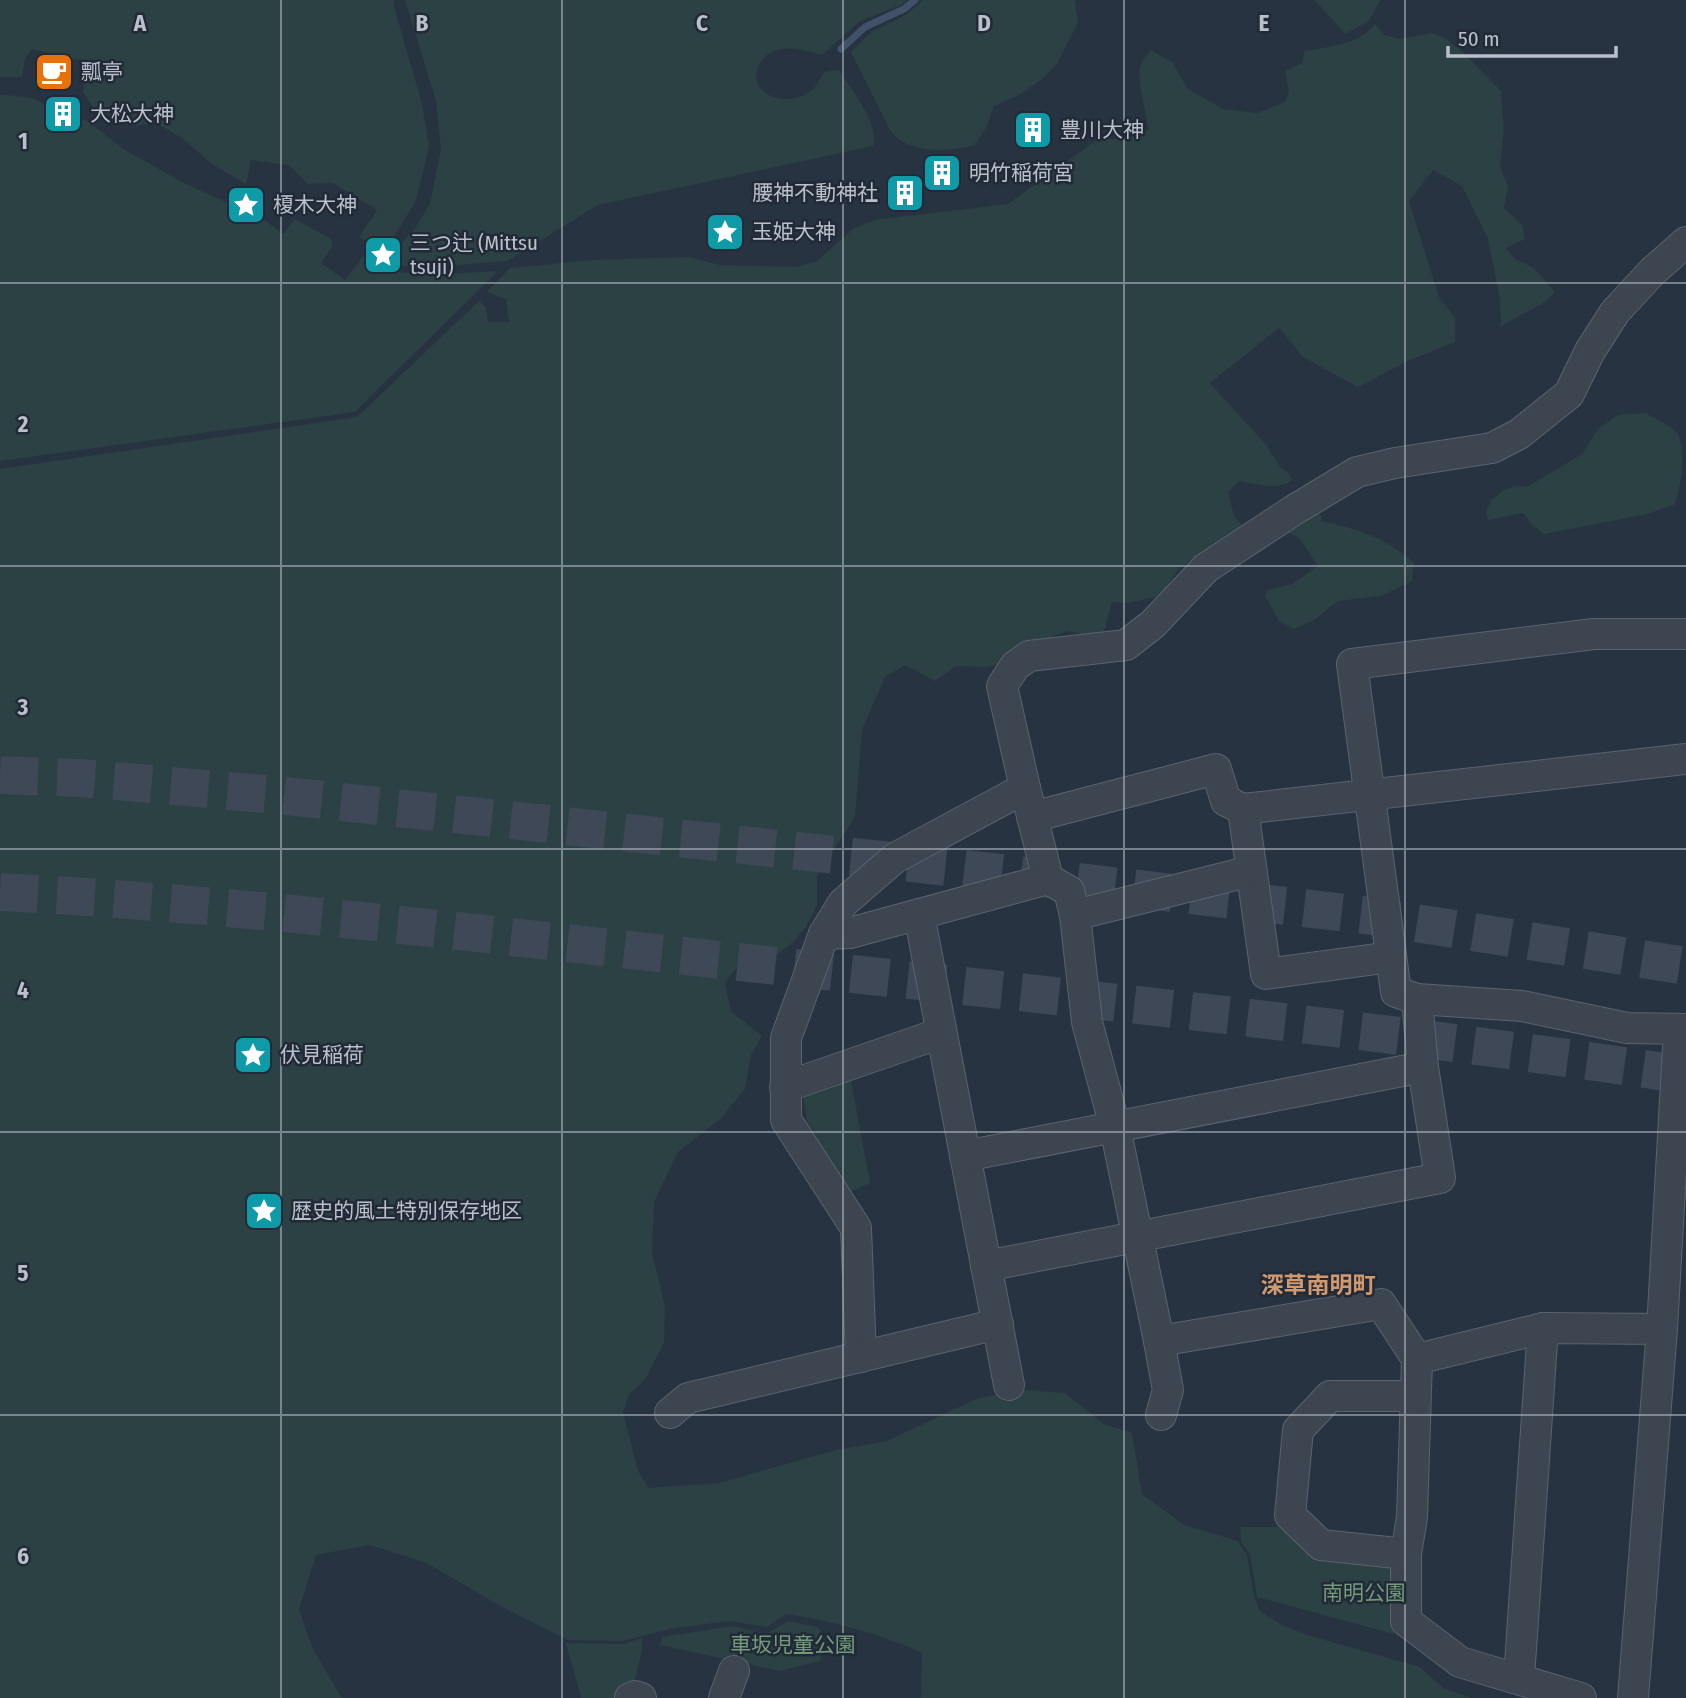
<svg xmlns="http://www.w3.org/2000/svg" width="1686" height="1698" font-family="'Fira Sans Condensed','Noto Sans JP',sans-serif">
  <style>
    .green { fill: #2b4143 }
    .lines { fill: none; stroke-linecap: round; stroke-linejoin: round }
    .stream { stroke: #405169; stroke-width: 7 }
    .highway-tunnel { stroke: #3e4856; stroke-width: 38; stroke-dasharray: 38 19; stroke-linecap: butt }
    .minor-casing { stroke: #5a636e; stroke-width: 32 }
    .minor { stroke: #3d4551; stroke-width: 30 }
    .grid { fill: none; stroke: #b9c0cb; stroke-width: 2; stroke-opacity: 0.55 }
    .labels { text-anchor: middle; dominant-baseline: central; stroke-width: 5; stroke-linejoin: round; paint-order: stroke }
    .poi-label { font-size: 21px; fill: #b9c0cb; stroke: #212a36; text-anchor: start }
    .park-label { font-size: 21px; fill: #729a7b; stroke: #212a36 }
    .neighbourhood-label { font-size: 23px; font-weight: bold; fill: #d09970; stroke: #212a36 }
    .grid-label { font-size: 23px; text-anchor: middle; font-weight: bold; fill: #b9c0cb; stroke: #212a36; stroke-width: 5; stroke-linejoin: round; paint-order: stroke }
  </style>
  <rect width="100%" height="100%" fill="#283341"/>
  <g class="green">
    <polygon points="0,0 394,0 394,7 422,104 429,147 416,201 385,251 359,237 377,210 333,183 308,184 289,165 251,160 246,184 212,164 182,138 157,124 128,126 93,107 83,92 86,62 32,49 25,59 22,77 0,77"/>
    <path d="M 405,0 L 906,0 L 901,5 L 860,21 L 822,55 C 797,48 768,40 757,70 C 755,76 757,85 762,90 C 776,104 803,101 816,86 C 819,82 821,77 824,72 L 839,70 C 851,89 880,124 873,146 L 598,205 L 507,261 L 426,268 L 403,266 L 388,258 L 415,228 L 430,204 L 441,149 L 436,101 Z"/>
    <path d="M 923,0 L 1075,0 L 1078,23 L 1056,65 L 1042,79 L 1021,94 L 994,106 L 986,128 L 974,145 C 947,152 912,155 891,132 L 851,52 L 870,33 L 907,14 Z"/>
    <polygon points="1315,0 1380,0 1369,21 1345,34"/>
    <path d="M 1375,24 L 1384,35 L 1401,39 L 1432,33 L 1445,38 L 1463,52 L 1501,91 L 1504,130 L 1500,166 L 1508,187 L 1504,208 L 1522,225 L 1525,239 L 1506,248 L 1515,259 L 1534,268 L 1555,292 L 1545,302 L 1501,326 L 1500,299 L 1488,239 L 1462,186 L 1433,170 L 1409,201 L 1439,297 L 1455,318 L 1455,342 L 1410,360 L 1358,387 L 1303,357 L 1279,328 L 1210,383 L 1267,446 L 1280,467 L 1288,473 L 1292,480 C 1280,491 1254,484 1239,481 L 1228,492 L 1234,516 L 1242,525 L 1224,542 L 1197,556 L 1179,569 L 1160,596 L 1129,603 L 1112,602 L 1103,635 L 1086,635 L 1068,631 L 1051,637 L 1039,648 L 1008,661 L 988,667 L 956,666 L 935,681 L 905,665 L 885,677 L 862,730 L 855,817 L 817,876 L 817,905 L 806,927 L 793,942 L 772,959 L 746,955 L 725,983 L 731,1011 L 762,1036 L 751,1055 L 745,1089 L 720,1119 L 678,1152 L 654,1202 L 652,1252 L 665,1307 L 664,1343 L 646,1378 L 629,1395 L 623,1412 L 638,1471 L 649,1488 L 719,1483 L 836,1450 L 887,1441 L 978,1398 L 1023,1390 L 1065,1393 L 1104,1424 L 1132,1433 L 1142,1494 L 1184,1525 L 1238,1541 L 1247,1555 L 1254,1596 L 1260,1611 L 1282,1625 L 1307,1635 L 1420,1667 L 1443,1688 L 1472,1698 L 921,1698 L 922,1653 C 878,1633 833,1621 786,1614 L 767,1627 L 729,1621 L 669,1629 L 623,1641 L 567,1640 L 495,1603 L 427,1563 L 370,1545 L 316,1555 L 299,1610 L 313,1649 L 342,1698 L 0,1698 L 0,469 L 357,417 L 479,301 L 486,307 L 488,322 L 509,322 L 506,299 L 487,292 L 510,268 L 592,260 L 690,257 L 720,265 L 797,267 L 817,261 L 853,229 L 874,220 L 1008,204 L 1098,139 L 1120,139 L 1149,130 C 1146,114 1136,76 1141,64 C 1143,59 1148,54 1151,50 L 1172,62 L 1188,89 L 1223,109 L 1257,113 L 1285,102 L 1289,91 L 1285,71 L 1302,63 L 1305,51 C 1330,46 1359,45 1375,24 Z"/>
    <path d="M 0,95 C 29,97 42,94 56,122 L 86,120 L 125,150 L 184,183 L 230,204 L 247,219 L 266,221 L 283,234 L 295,219 L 331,239 L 332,247 L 321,263 L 345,280 L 364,255 L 400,272 L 426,275 L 498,271 L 355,412 L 0,461 Z"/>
    <path d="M 1645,413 C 1657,419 1669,424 1678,434 C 1686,452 1682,486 1674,505 L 1647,514 L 1544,534 L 1532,525 L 1523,513 L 1488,520 L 1486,512 L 1491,500 L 1504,490 L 1515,486 L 1527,487 L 1582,454 L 1598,429 L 1618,415 Z"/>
    <path d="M 1315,511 L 1322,516 L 1321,521 C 1363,531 1381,535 1414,563 L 1412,581 L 1381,596 L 1338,601 L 1314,620 L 1294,629 L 1279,621 L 1265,596 L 1268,590 L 1292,584 L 1318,566 L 1299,538 L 1285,531 Z"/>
    <polygon points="849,1070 870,1183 848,1193 807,1121 802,1086"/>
    <polygon points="1240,1527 1284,1527 1314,1558 1388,1563 1396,1575 1394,1634 1257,1597 1250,1555 1241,1542"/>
    <polygon points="788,1621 817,1627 825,1636 820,1661 780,1671 660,1645 662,1637 733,1626 766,1634"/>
    <polygon points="642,1638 642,1651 631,1693 618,1698 581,1698 566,1643 623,1644"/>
  </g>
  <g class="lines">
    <polyline class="stream" points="841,49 865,27 904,9 915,0"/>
    <g class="highway-tunnel">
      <polyline points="0,775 80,778 276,795 957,868 1372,916 1686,966"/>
      <path d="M 0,892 C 244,904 487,935 730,961 C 1049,995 1368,1028 1686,1075"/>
    </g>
    <defs>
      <g id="minor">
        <polyline points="1686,634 1594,634 1352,664 1396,992 1417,999 1522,1006 1627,1028 1686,1029"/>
        <polyline points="1243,809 1266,974 1391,957"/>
        <polyline points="1032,817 1216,769 1226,801 1243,809 1686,759"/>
        <polyline points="1048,879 1025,788 1002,686 1015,666 1029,656 1126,645 1153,624 1206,568 1294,510 1357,472 1395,463 1492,448 1519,434 1569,394 1590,351 1615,312 1652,272 1686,242"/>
        <polyline points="919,914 1009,1385"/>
        <polyline points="1075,915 1251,871"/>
        <polyline points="824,934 850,933 1048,879 1069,891 1075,915 1087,1022 1115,1127 1159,1341 1381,1304 1417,1359 1412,1517 1406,1554 1406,1621 1460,1662 1581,1698"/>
        <polyline points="785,1087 941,1033"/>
        <polyline points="965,1156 1423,1067 1417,999"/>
        <polyline points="986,1266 1440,1178 1423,1067"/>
        <polyline points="1159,1341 1168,1390 1161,1415"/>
        <polyline points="861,1357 856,1228 786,1120 786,1038 824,934 843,903 895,858 1025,788"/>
        <polyline points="1417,1359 1543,1328 1662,1329"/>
        <polyline points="670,1413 688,1398 998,1324"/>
        <polyline points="1406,1554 1321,1545 1290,1515 1298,1430 1330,1396 1415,1396"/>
        <polyline points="1519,1678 1543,1328"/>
        <polyline points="630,1698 635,1696 641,1698"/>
        <polyline points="724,1698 734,1671"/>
        <polyline points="1633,1698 1662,1329 1679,1030"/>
      </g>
    </defs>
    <use href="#minor" class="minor-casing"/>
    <use href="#minor" class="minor"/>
  </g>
  <path class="grid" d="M 281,0 L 281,1698M 562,0 L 562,1698M 843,0 L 843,1698M 1124,0 L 1124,1698M 1405,0 L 1405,1698M 0,283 L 1686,283M 0,566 L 1686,566M 0,849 L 1686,849M 0,1132 L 1686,1132M 0,1415 L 1686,1415"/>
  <defs>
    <symbol id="cafe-square" viewBox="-11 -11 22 22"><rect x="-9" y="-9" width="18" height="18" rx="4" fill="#e8710a" stroke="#212a36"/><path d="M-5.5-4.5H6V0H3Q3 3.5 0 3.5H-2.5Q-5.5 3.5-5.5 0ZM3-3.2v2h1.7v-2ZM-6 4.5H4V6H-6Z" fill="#fff"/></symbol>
    <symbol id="building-square" viewBox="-11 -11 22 22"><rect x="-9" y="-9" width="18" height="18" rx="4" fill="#0f9aa8" stroke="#212a36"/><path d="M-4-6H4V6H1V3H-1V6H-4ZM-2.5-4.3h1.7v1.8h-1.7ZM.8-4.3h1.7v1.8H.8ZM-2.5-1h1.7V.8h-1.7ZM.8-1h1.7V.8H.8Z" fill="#fff"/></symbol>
    <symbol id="sight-square" viewBox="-11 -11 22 22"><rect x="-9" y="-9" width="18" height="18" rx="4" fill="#0f9aa8" stroke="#212a36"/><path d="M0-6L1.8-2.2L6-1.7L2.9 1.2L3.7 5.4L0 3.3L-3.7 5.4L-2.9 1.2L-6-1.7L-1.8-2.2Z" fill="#fff"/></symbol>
  </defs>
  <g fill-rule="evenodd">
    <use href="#cafe-square" x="32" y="50" width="44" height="44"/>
    <use href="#building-square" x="41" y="92" width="44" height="44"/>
    <use href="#building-square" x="1011" y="108" width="44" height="44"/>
    <use href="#building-square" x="920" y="151" width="44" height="44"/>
    <use href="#building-square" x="883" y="171" width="44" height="44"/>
    <use href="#sight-square" x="224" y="183" width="44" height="44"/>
    <use href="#sight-square" x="703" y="210" width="44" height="44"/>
    <use href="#sight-square" x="361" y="233" width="44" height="44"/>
    <use href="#sight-square" x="231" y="1033" width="44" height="44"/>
    <use href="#sight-square" x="242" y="1189" width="44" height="44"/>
  </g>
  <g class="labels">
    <g class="poi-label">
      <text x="81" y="72">瓢亭</text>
      <text x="90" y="114">大松大神</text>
      <text x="1060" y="130">豊川大神</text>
      <text x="969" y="173">明竹稲荷宮</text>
      <text x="878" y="193" text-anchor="end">腰神不動神社</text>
      <text x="273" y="205">榎木大神</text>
      <text x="752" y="232">玉姫大神</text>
      <text x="410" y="243">三つ辻 (Mittsu<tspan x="410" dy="24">tsuji)</tspan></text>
      <text x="280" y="1055">伏見稲荷</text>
      <text x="291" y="1211">歴史的風土特別保存地区</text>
    </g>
    <g class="park-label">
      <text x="1364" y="1593">南明公園</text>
      <text x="793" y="1645">車坂児童公園</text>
    </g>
    <g class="neighbourhood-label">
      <text x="1318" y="1285">深草南明町</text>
    </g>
  </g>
  <g class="grid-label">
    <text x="140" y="31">A</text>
    <text x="422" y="31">B</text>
    <text x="702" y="31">C</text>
    <text x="984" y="31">D</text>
    <text x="1264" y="31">E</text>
    <text x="23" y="149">1</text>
    <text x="23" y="432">2</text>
    <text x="23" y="715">3</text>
    <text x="23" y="998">4</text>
    <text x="23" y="1281">5</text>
    <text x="23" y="1564">6</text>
  </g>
  <path d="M1448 46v10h168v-10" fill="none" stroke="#b9c0cb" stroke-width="3.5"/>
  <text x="1458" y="46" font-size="21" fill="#b9c0cb" stroke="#212a36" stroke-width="5" paint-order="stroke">50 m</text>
</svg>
